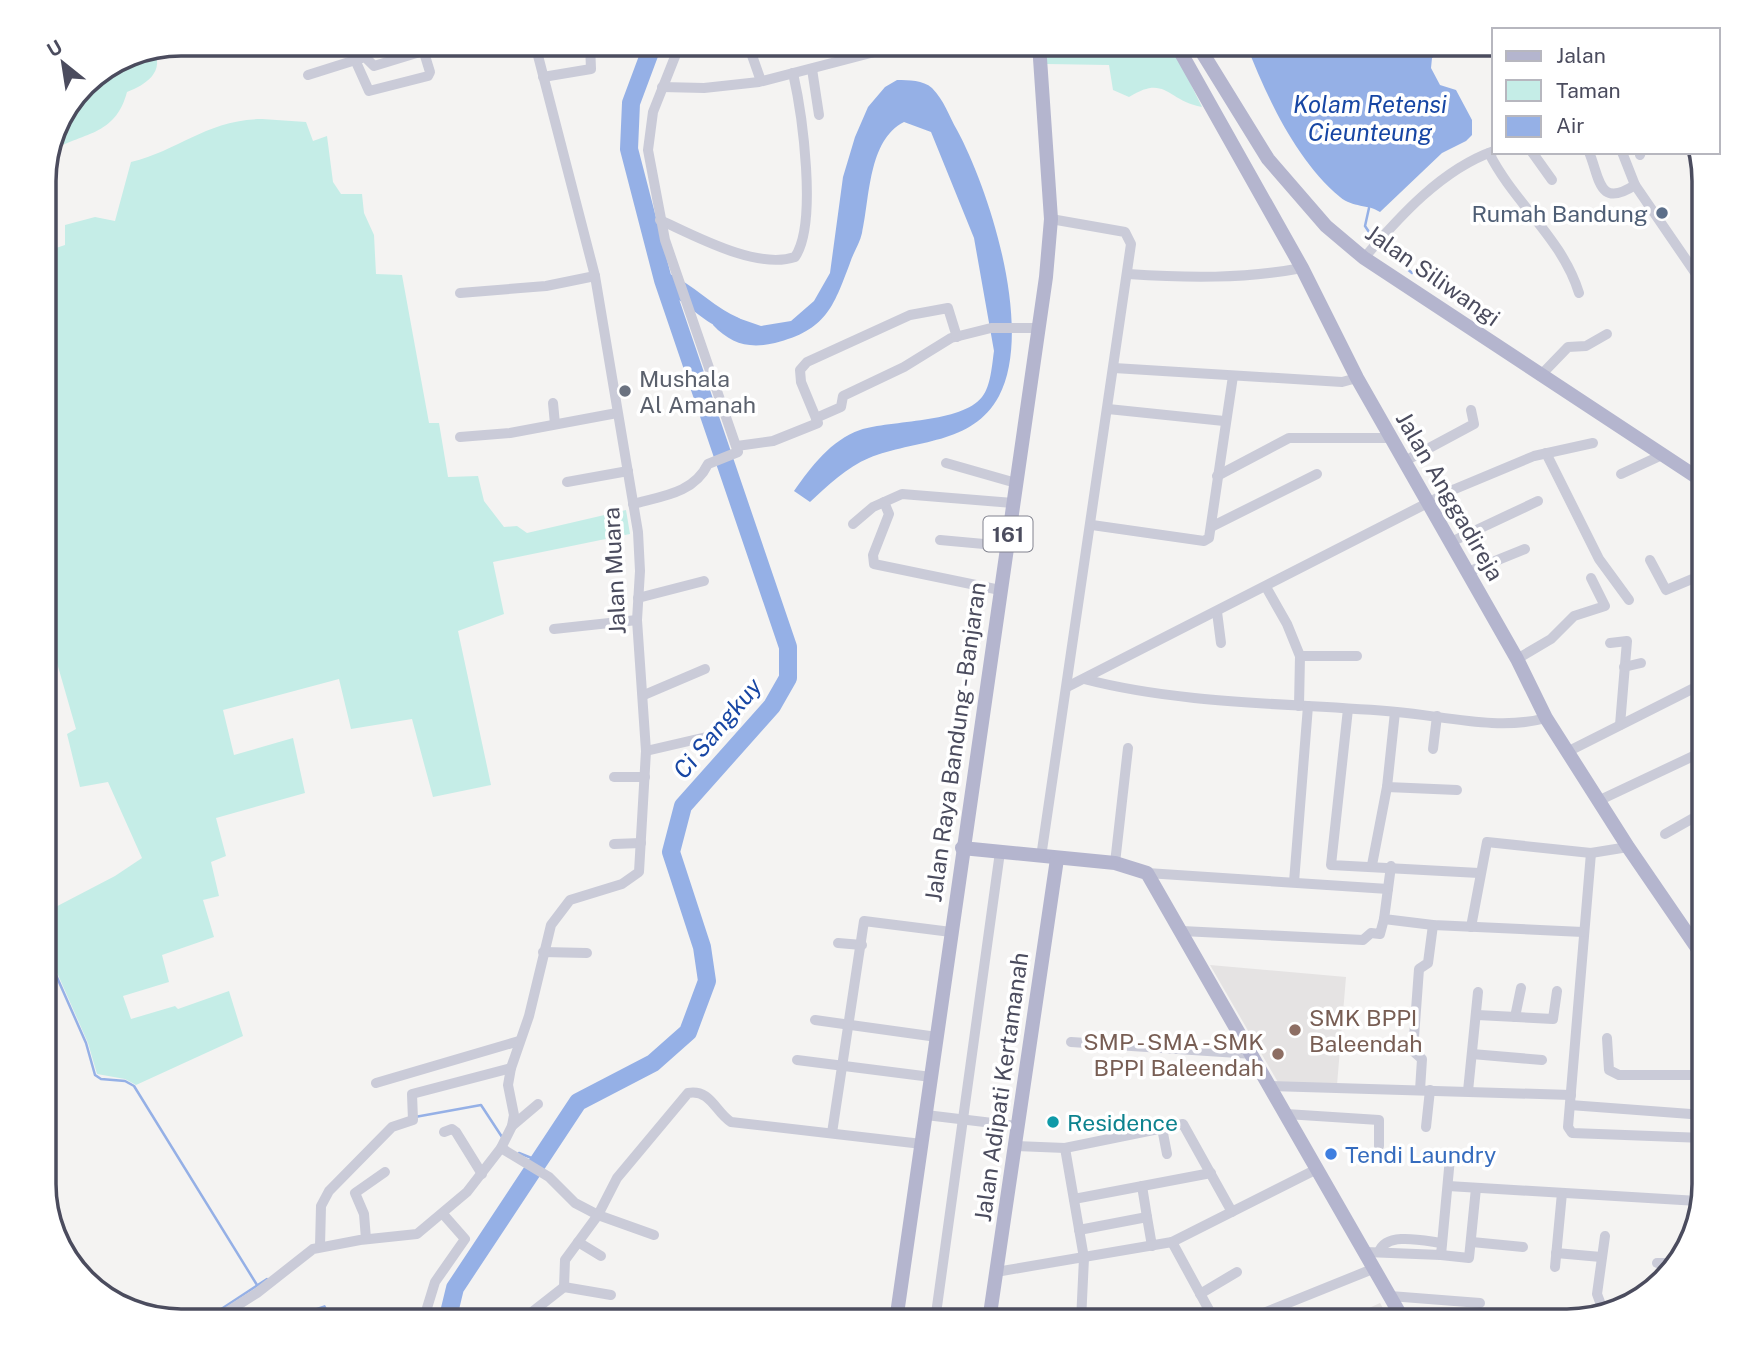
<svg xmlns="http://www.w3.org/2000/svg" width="1748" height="1365" font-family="'Public Sans',sans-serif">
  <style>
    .education { fill: #e5e3e3 }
    .green { fill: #c5ede7 }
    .water { fill: #95b0e6 }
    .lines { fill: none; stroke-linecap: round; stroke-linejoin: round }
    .stream { stroke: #95b0e6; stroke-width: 2.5 }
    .river { stroke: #95b0e6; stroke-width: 18 }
    .minor { stroke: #cacbd8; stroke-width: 10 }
    .major { stroke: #b4b5ce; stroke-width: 14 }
    .service-dot { fill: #5c6f8a; stroke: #fff; stroke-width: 2.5 }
    .worship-dot { fill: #6b7280; stroke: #fff; stroke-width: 2.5 }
    .education-dot { fill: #8d6e63; stroke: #fff; stroke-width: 2.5 }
    .culture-dot { fill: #0f9aa8; stroke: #fff; stroke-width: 2.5 }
    .shop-dot { fill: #3f7fe0; stroke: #fff; stroke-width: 2.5 }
    .labels { text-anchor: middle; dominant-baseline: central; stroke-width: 7; stroke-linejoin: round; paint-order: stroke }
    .shield { fill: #fff; stroke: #81828e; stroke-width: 2 }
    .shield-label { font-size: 21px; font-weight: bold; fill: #4b4c5e }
    .service-label { font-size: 23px; fill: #4e5e75; stroke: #fff; text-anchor: end }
    .street-label { font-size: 23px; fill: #4b4c5e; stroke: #fff }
    .worship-label { font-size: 23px; fill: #5b616d; stroke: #fff; text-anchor: start }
    .education-label { font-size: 23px; fill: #785e54; stroke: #fff; text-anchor: start }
    .culture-label { font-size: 23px; fill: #0d838f; stroke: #fff; text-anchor: start }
    .shop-label { font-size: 23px; fill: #366cbe; stroke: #fff; text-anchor: start }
    .water-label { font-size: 24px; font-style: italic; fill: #1746a4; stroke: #fff }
    .rim { fill: none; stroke: #4b4c5e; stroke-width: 3.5 }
  </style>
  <rect width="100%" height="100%" fill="#f4f3f2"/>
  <g class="education">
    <polygon points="1210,965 1346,977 1337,1085 1279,1084"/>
    <polygon points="1380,1303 1390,1321 1341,1321"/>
  </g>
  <g class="green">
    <path d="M 1045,44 L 1171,44 L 1202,107 C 1166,100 1166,74 1129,97 L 1113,90 L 1109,65 L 1047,64 Z"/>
    <path d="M 153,49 C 166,71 146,85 127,92 C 115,137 82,132 49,152 C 64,98 97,60 153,49 Z"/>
    <path d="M 262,119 L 306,122 L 313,141 L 327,136 L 333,182 L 341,194 L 362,194 L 364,213 L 374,235 L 376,274 L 402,275 L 429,423 L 439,423 L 448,477 L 478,476 L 484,501 L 504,527 L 517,526 L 527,533 L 626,510 L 630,534 L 493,562 L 504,614 L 458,631 L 491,785 L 433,797 L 412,719 L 351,729 L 339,679 L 223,710 L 234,755 L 293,738 L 305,793 L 216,818 L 226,856 L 211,862 L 219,896 L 203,900 L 214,937 L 162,955 L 169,982 L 123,996 L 131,1019 L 175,1006 L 178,1009 L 229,991 L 243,1036 L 136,1085 L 125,1079 L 97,1074 L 88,1043 L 44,943 L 44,913 L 115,876 L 142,858 L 108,782 L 80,787 L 67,734 L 76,729 L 55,656 L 44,659 L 44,485 L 48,483 L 44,463 L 44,421 L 52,418 L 49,394 L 44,395 L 44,252 L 65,245 L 65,225 L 95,217 L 115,221 L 131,162 C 180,150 206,120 262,119 Z"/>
  </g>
  <g class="water">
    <path d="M 1246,44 L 1448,44 L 1432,58 L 1431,68 L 1440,85 L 1456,90 L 1472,120 L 1472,135 L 1466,141 L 1442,153 L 1380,212 C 1368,204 1353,208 1340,197 C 1295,159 1267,97 1246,44 Z"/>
    <path d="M 897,80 C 909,80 923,80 932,88 C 944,100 949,116 957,130 C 990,191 1034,330 999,396 C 972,446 915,439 869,458 C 847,467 827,486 810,502 L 794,491 C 811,467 831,440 860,430 C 891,420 962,423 982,397 C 991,386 992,364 994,351 L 974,238 L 931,132 L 904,122 C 868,140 870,198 862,233 C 860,243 853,253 850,263 C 833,308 826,330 775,343 C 749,349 731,344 713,325 L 715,310 L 761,326 L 791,321 L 814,301 L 830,273 L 843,177 L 855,137 L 868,107 L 885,87 Z"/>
    <polygon points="325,1305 333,1319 329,1321 296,1321 310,1310"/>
  </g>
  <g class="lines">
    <g class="stream">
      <polyline points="1369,208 1365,226 1375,241"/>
      <polyline points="1380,246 1412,273"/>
      <polyline points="44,948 86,1043 95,1075 101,1079 125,1081 134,1086 257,1285"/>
      <polyline points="415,1117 481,1105 502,1137"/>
      <polyline points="519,1153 539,1161"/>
      <polyline points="203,1321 267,1279"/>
    </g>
    <g class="river">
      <path d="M 668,283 C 694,296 708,315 735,326"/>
      <polyline points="447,1321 455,1288 578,1102 653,1063 688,1032 707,981 702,947 671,852 683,806 772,706 788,678 788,647 663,280 629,149 631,103 653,44"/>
    </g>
    <g class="minor">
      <polyline points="353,44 356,62 369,91 428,76 430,72 422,46"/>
      <polyline points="748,44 761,81"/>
      <polyline points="812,69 819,115"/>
      <polyline points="308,75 365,57 374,66 446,44"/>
      <polyline points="543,77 591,69 590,44"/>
      <polyline points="662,87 704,88 759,82 905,44"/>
      <polyline points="1532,152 1552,180"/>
      <path d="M 1589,152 C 1600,178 1598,209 1635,185"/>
      <polyline points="1622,152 1635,185 1696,274 1704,271"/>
      <path d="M 1489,153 C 1514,203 1562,238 1579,293"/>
      <polyline points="1640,155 1641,152"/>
      <path d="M 660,220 C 695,236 757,270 795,257 C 818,223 802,113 793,73"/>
      <path d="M 1364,258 C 1399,217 1442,169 1494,151"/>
      <path d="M 1128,274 C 1187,278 1244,279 1302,268"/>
      <polyline points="460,293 546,286 595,276"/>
      <polyline points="1114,368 1342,382 1357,378"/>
      <polyline points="1540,376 1568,347 1586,346 1607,334"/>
      <polyline points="553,403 555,424"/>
      <polyline points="1108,409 1224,421"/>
      <polyline points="816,418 841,407 843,396 904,367 951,338 991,328 1038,328"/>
      <polyline points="460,437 510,433 617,413"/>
      <polyline points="737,446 773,441 818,423 801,382 800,370 807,362 910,315 948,308 957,337"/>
      <polyline points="1546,453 1599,559 1629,600"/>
      <polyline points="1405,461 1474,424 1471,410"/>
      <polyline points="946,463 1016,483"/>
      <polyline points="1621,474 1662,455"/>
      <polyline points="1217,476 1289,438 1391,438"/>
      <polyline points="567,482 628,471"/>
      <polyline points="884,502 889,514 873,555 874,564 1000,590"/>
      <path d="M 633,504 C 663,496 694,493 708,464 L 738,452 L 665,240 L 648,150 L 653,112 L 680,44"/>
      <polyline points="853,524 873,507 902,494 1013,503"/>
      <polyline points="1092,525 1204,541 1209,538 1233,376"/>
      <polyline points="1213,526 1317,474"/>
      <polyline points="940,540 1006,546"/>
      <polyline points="1451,542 1538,501"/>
      <polyline points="1650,560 1666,590 1704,574"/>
      <polyline points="1468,572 1525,549"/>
      <polyline points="1266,587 1287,624 1300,656 1299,706"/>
      <polyline points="638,598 704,581"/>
      <polyline points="1217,612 1221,643"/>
      <polyline points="554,629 637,620"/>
      <polyline points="1610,643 1627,641 1620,725"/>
      <polyline points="1300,656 1357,656"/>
      <polyline points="1517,659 1551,639 1574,616 1605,606 1591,578"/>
      <polyline points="1624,667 1641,663"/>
      <path d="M 1084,679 C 1184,705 1293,703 1397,712 C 1444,716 1499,731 1546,718"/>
      <polyline points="1067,687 1455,489 1534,456 1593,443"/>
      <polyline points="644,695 705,669"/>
      <polyline points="1348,709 1331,865 1479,873"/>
      <polyline points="1433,749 1437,716"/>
      <polyline points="646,751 715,735"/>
      <polyline points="1569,751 1704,683"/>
      <polyline points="614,777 645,777"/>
      <polyline points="1387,787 1457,790"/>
      <polyline points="1600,800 1704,751"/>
      <polyline points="1665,834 1704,812"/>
      <polyline points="614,844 641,843"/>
      <polyline points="1591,853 1568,1127 1572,1133 1704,1138"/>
      <polyline points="1041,857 1131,244 1125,232 1051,219"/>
      <polyline points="1115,863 1128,748"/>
      <polyline points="1372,865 1387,787 1395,712"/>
      <polyline points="1391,866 1384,919 1433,925 1583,932"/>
      <polyline points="1147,873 1388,889"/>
      <polyline points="1294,882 1308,706"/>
      <polyline points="1471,927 1487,842 1591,853 1628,847"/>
      <polyline points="1182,931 1363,940 1371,933 1380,934 1384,919"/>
      <polyline points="838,943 862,945"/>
      <polyline points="543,952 587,953"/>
      <polyline points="1477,1015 1553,1019 1557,991"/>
      <polyline points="1515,1017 1521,988"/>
      <polyline points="815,1020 937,1037"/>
      <polyline points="1607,1038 1609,1070 1619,1075 1704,1075"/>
      <polyline points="1071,1042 1253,1054"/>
      <polyline points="1472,1054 1542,1060"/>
      <polyline points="797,1060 931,1077"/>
      <polyline points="376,1083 519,1041"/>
      <polyline points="1270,1086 1571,1095"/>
      <polyline points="1420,1090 1422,1059 1413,1051 1419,969 1428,963 1433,925"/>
      <polyline points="1468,1091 1478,992"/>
      <polyline points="1570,1105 1704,1115"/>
      <polyline points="1286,1114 1379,1120 1379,1146"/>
      <polyline points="926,1115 1018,1126"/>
      <polyline points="512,1126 538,1104"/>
      <polyline points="1426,1127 1430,1090"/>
      <polyline points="1162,1128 1167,1154"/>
      <polyline points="444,1132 452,1129 456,1132 482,1174"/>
      <polyline points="832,1133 864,921 951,932"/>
      <polyline points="1015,1146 1065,1148 1183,1124 1232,1212"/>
      <polyline points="501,1148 549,1177 575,1203 598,1215 654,1235"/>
      <polyline points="1065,1148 1084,1258 1081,1321"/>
      <polyline points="1142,1186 1147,1217"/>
      <polyline points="1448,1186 1698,1201"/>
      <polyline points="1074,1199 1211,1173"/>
      <polyline points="1079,1230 1147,1217 1152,1246"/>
      <polyline points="366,1239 364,1214 355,1193 385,1172"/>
      <polyline points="578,1242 601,1256"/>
      <polyline points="1172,1242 1215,1321"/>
      <polyline points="1472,1242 1523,1247"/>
      <polyline points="320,1246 321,1206 329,1191 392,1127 413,1120 412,1094 511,1068"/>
      <polyline points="1366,1252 1441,1255 1450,1158"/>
      <path d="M 1379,1252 C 1386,1231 1425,1241 1442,1243"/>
      <polyline points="1556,1253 1601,1257"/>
      <polyline points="1441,1255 1469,1258 1476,1188"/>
      <polyline points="1657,1263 1675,1263"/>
      <polyline points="1555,1267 1562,1193"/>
      <polyline points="996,1272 1172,1242 1317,1169"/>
      <polyline points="564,1287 611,1295"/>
      <polyline points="1200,1294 1237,1272"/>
      <polyline points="1390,1296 1480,1303"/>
      <polyline points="1604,1313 1597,1294 1605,1236"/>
      <polyline points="213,1321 257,1293 313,1249 360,1240 417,1234 467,1192 501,1148 512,1126 514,1115 508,1085 511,1068 529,1016 551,925 570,900 622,884 639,872 646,751 637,620 640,571 638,532 595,276 535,44"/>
      <polyline points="423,1321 435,1282 465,1239 443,1214"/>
      <path d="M 512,1321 L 527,1316 L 564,1287 L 565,1260 L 598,1215 L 617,1178 L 688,1093 C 711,1089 715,1112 731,1122 L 922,1144"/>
      <polyline points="935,1321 1000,852"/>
      <polyline points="1244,1321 1375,1268"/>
    </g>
    <g class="major">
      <polyline points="1176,44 1302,268 1357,378 1517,659 1546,718 1628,847 1704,958"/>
      <polyline points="1197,44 1268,159 1326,226 1364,258 1704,482"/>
      <polyline points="962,848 1115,863 1147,873 1404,1321"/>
      <polyline points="896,1321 1046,277 1051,219 1039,44"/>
      <polyline points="989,1321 1057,859"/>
    </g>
  </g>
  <circle class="service-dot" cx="1662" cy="213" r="7"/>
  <circle class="worship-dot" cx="625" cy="391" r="7"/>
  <g class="education-dot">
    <circle cx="1295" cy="1030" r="7"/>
    <circle cx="1278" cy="1054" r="7"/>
  </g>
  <circle class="culture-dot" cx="1053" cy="1122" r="7"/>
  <circle class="shop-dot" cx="1331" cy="1154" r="7"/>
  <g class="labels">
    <rect class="shield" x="983.5" y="516.5" width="49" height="35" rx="5"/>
    <g class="shield-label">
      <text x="1008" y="534">161</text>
    </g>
    <g class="service-label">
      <text x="1648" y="213">Rumah Bandung</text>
    </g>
    <g class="street-label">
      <text transform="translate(1433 275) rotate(35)">Jalan Siliwangi</text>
      <text transform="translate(1450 496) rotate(60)">Jalan Anggadireja</text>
      <text transform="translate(614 571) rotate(-93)">Jalan Muara</text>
      <text transform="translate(955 742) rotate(-82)">Jalan Raya Bandung - Banjaran</text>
      <text transform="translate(1001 1087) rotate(-82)">Jalan Adipati Kertamanah</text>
    </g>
    <g class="worship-label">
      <text x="639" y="378">Mushala<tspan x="639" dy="26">Al Amanah</tspan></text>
    </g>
    <g class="education-label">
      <text x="1309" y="1017">SMK BPPI<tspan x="1309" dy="26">Baleendah</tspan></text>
      <text x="1264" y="1041" text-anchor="end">SMP - SMA - SMK<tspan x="1264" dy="26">BPPI Baleendah</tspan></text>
    </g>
    <g class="culture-label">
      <text x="1067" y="1122">Residence</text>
    </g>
    <g class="shop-label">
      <text x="1345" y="1154">Tendi Laundry</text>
    </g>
    <g class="water-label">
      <text x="1370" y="104">Kolam Retensi<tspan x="1370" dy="28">Cieunteung</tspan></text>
      <text transform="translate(717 728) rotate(-50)">Ci Sangkuy</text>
    </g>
  </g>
  <path d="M0 0H1748V1365H0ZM181 56H1567A125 125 0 0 1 1692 181V1184A125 125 0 0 1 1567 1309H181A125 125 0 0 1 56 1184V181A125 125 0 0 1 181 56Z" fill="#fff" fill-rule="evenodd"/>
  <path class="rim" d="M181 56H1567A125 125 0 0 1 1692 181V1184A125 125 0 0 1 1567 1309H181A125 125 0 0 1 56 1184V181A125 125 0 0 1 181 56Z"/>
  <rect x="1492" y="28" width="228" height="126" fill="#ffffff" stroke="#b7b7bf" stroke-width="2"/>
  <rect x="1506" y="51" width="35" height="10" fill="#b4b5ce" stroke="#b7b7bf" stroke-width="2"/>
  <text x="1556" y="63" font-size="21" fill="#4b4c5e">Jalan</text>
  <rect x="1506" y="80" width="35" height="21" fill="#c5ede7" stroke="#b7b7bf" stroke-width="2"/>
  <text x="1556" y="98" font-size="21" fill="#4b4c5e">Taman</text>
  <rect x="1506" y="116" width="35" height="21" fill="#95b0e6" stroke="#b7b7bf" stroke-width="2"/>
  <text x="1556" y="133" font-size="21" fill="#4b4c5e">Air</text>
  <g transform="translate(63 63) rotate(330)" stroke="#ffffff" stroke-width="5" paint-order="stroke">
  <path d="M0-5L12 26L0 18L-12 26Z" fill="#4b4c5e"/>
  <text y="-10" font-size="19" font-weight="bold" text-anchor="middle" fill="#4b4c5e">U</text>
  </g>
</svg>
